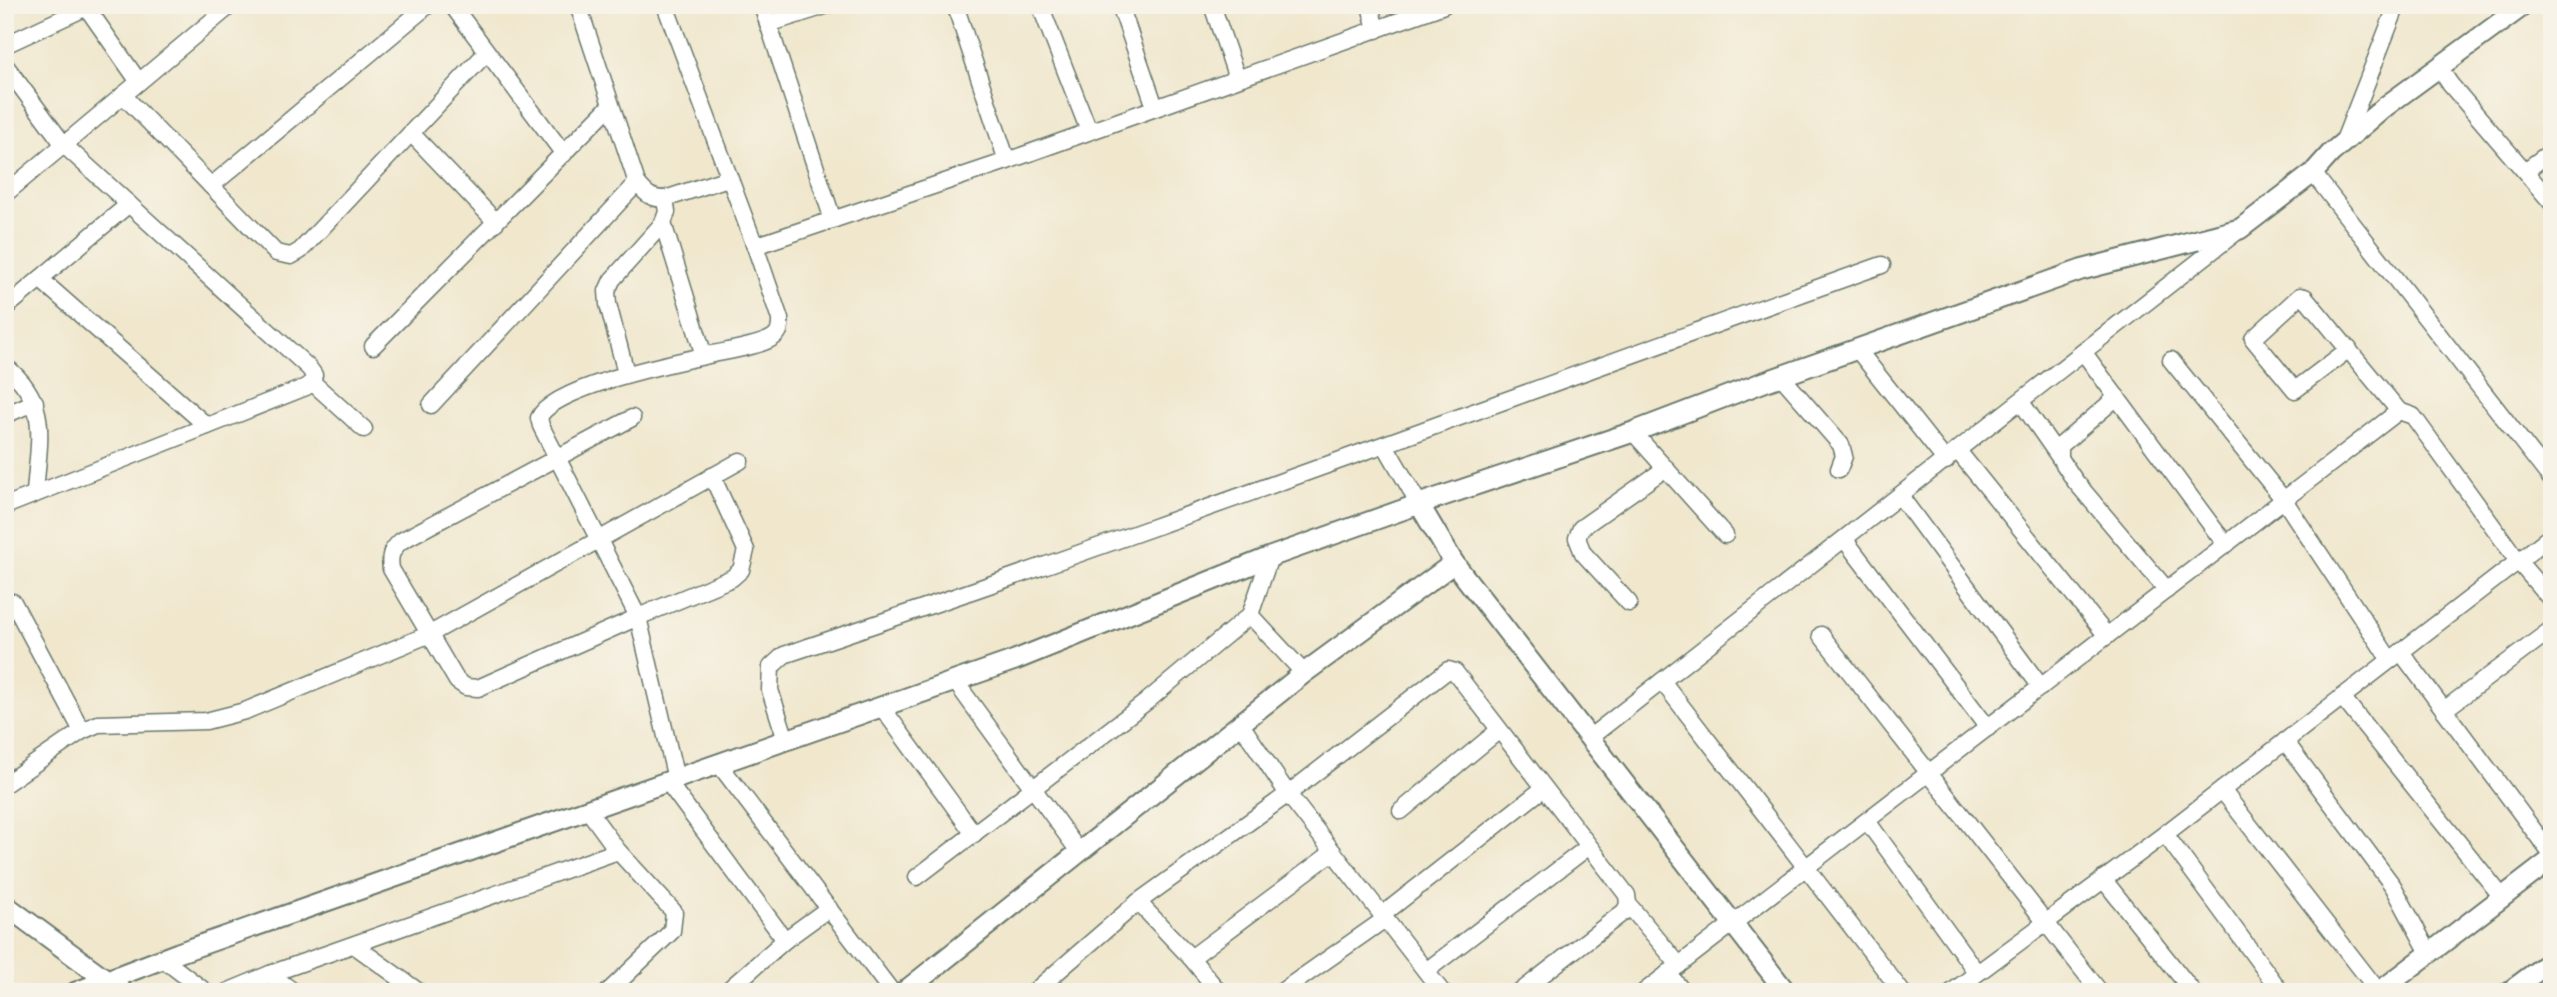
<svg xmlns="http://www.w3.org/2000/svg" width="2557" height="997" font-family="Kalam,sans-serif">
  <style>
    .lines { fill: none; stroke-linecap: round; stroke-linejoin: round }
    .minor-casing { stroke: #68786a; stroke-width: 19 }
    .tertiary-casing { stroke: #68786a; stroke-width: 23 }
    .minor { stroke: #fff; stroke-width: 16 }
    .tertiary { stroke: #fff; stroke-width: 19 }
  </style>
  <rect width="100%" height="100%" fill="#f7f3e8"/>
  <filter id="ink" filterUnits="userSpaceOnUse"><feTurbulence type="fractalNoise" baseFrequency=".0143" numOctaves="2"/><feDisplacementMap in="SourceGraphic" scale="14" xChannelSelector="R" yChannelSelector="G"/><feConvolveMatrix kernelMatrix="1 2 1 2 8 2 1 2 1" color-interpolation-filters="sRGB"/></filter>
  <filter id="wash" filterUnits="userSpaceOnUse"><feTurbulence type="fractalNoise" baseFrequency=".00686" numOctaves="4" result="noise"/><feDisplacementMap in="SourceGraphic" scale="28" xChannelSelector="R" yChannelSelector="G"/><feGaussianBlur stdDeviation="1.57" result="paint"/><feColorMatrix in="noise" values="0 0 0 0 0 0 0 0 0 0 0 0 0 0 0 0 0 1.4 0 .05"/><feComposite in="paint" operator="in"/></filter>
  <g filter="url(#wash)">
    <rect width="100%" height="100%" fill="#f0e7cd"/>
  </g>
  <g filter="url(#ink)">
    <g class="lines">
      <defs>
        <g id="minor">
          <polyline points="85,5 139,82"/>
          <polyline points="452,5 564,154"/>
          <path d="M 578,5 L 637,183 C 646,194 651,199 665,199 L 728,178"/>
          <polyline points="665,5 755,246 1007,161 1444,5"/>
          <polyline points="762,5 833,220"/>
          <polyline points="955,5 1007,161"/>
          <polyline points="1040,5 1089,131"/>
          <polyline points="1120,5 1155,107"/>
          <polyline points="1212,5 1237,78"/>
          <polyline points="1370,5 1376,30"/>
          <polyline points="768,24 828,5"/>
          <polyline points="5,45 87,7"/>
          <polyline points="5,65 64,145 309,368 314,375 312,382 306,387 5,506"/>
          <polyline points="2439,67 2450,84 2552,203"/>
          <polyline points="123,95 276,253 291,256 300,251 487,52"/>
          <polyline points="411,133 496,222"/>
          <polyline points="2343,143 2397,5"/>
          <polyline points="2525,171 2552,151"/>
          <polyline points="2313,173 2552,480"/>
          <polyline points="211,186 428,5"/>
          <polyline points="5,194 231,5"/>
          <path d="M 663,223 L 704,356 C 671,363 551,388 539,418 L 541,426 L 638,617 L 732,578 L 741,570 L 746,550 L 712,476"/>
          <polyline points="40,279 207,426"/>
          <polyline points="9,305 129,204"/>
          <polyline points="373,346 610,106"/>
          <polyline points="1857,349 1946,461"/>
          <polyline points="2349,349 2295,390 2253,339 2300,296 2305,297 2399,411 2413,416 2518,561 2552,601"/>
          <polyline points="2084,353 2217,533 2227,544"/>
          <path d="M 704,356 C 720,352 766,346 776,335 C 781,330 780,325 780,319 L 755,246"/>
          <polyline points="2171,360 2284,500 2390,660"/>
          <path d="M 5,366 C 52,403 38,441 35,494"/>
          <polyline points="626,373 608,304 607,291 612,280 663,223 667,212 665,199"/>
          <polyline points="1781,376 1841,445 1844,456 1839,469"/>
          <polyline points="312,382 364,429"/>
          <polyline points="2117,397 2060,446 2060,458 2075,481 2167,590"/>
          <polyline points="2021,402 2060,458"/>
          <polyline points="431,405 637,183"/>
          <polyline points="5,415 35,402"/>
          <path d="M 632,418 L 401,541 C 391,550 389,556 391,569 L 457,681 L 466,687 L 478,688 L 638,617 L 676,779"/>
          <polyline points="1633,432 1725,535"/>
          <polyline points="1385,445 1419,504"/>
          <polyline points="1958,451 2107,636"/>
          <polyline points="1900,496 2041,687"/>
          <polyline points="1845,540 1988,728"/>
          <polyline points="13,602 82,731"/>
          <polyline points="1629,603 1583,553 1577,538 1581,528 1666,468"/>
          <polyline points="1250,615 1304,673"/>
          <polyline points="1821,635 2100,992"/>
          <polyline points="2401,652 2552,855"/>
          <polyline points="955,681 1080,853"/>
          <polyline points="1662,681 1902,992"/>
          <polyline points="2342,697 2502,897"/>
          <polyline points="881,706 974,834"/>
          <polyline points="2444,710 2552,629"/>
          <polyline points="1240,723 1288,794 1442,992"/>
          <polyline points="1589,738 2239,230"/>
          <path d="M 786,740 L 770,690 L 771,667 L 784,655 C 1152,532 1516,395 1882,265"/>
          <polyline points="2285,741 2393,886 2429,953"/>
          <polyline points="719,764 892,992"/>
          <polyline points="667,781 785,940"/>
          <polyline points="5,784 82,731 98,724 206,721 245,711 430,634 740,461"/>
          <polyline points="2222,790 2379,992"/>
          <polyline points="588,810 618,851 674,912 672,931 608,992"/>
          <polyline points="1401,811 1498,731"/>
          <polyline points="1867,821 1977,973"/>
          <polyline points="2165,834 2281,992"/>
          <polyline points="917,877 1146,702 1250,615 1270,557"/>
          <polyline points="2103,879 2193,992"/>
          <polyline points="1138,902 1191,958 1219,992"/>
          <polyline points="1628,904 1679,965"/>
          <polyline points="1382,915 1544,788"/>
          <polyline points="354,945 419,992"/>
          <polyline points="1191,958 1333,852"/>
          <polyline points="163,959 206,992"/>
          <polyline points="1426,971 1588,847"/>
          <polyline points="1668,973 1683,992"/>
          <polyline points="270,974 294,992"/>
          <polyline points="1035,991 1138,902 1288,794 1448,670 1455,672 1627,895 1628,904 1625,911 1520,992"/>
          <polyline points="227,992 270,974 618,851"/>
          <polyline points="726,992 785,940 829,908"/>
          <polyline points="1281,992 1385,919"/>
          <polyline points="1644,992 2399,411"/>
          <polyline points="1952,992 2165,834 2552,535"/>
        </g>
        <g id="tertiary">
          <polyline points="1419,504 1454,563 1786,992"/>
          <polyline points="5,905 123,992"/>
          <polyline points="76,992 178,953 1015,660 1270,557 1419,504 1633,432 1764,382 2081,270 2240,229 2313,173 2331,153 2386,106 2524,5"/>
          <polyline points="904,992 1304,673 1454,563"/>
          <polyline points="2379,992 2552,859"/>
          <polyline points="2509,992 2552,960"/>
        </g>
      </defs>
      <use href="#minor" class="minor-casing"/>
      <use href="#tertiary" class="tertiary-casing"/>
      <use href="#minor" class="minor"/>
      <use href="#tertiary" class="tertiary"/>
    </g>
  </g>
  <rect width="2557" height="997" fill="none" stroke="#f7f3e8" stroke-width="28"/>
</svg>
